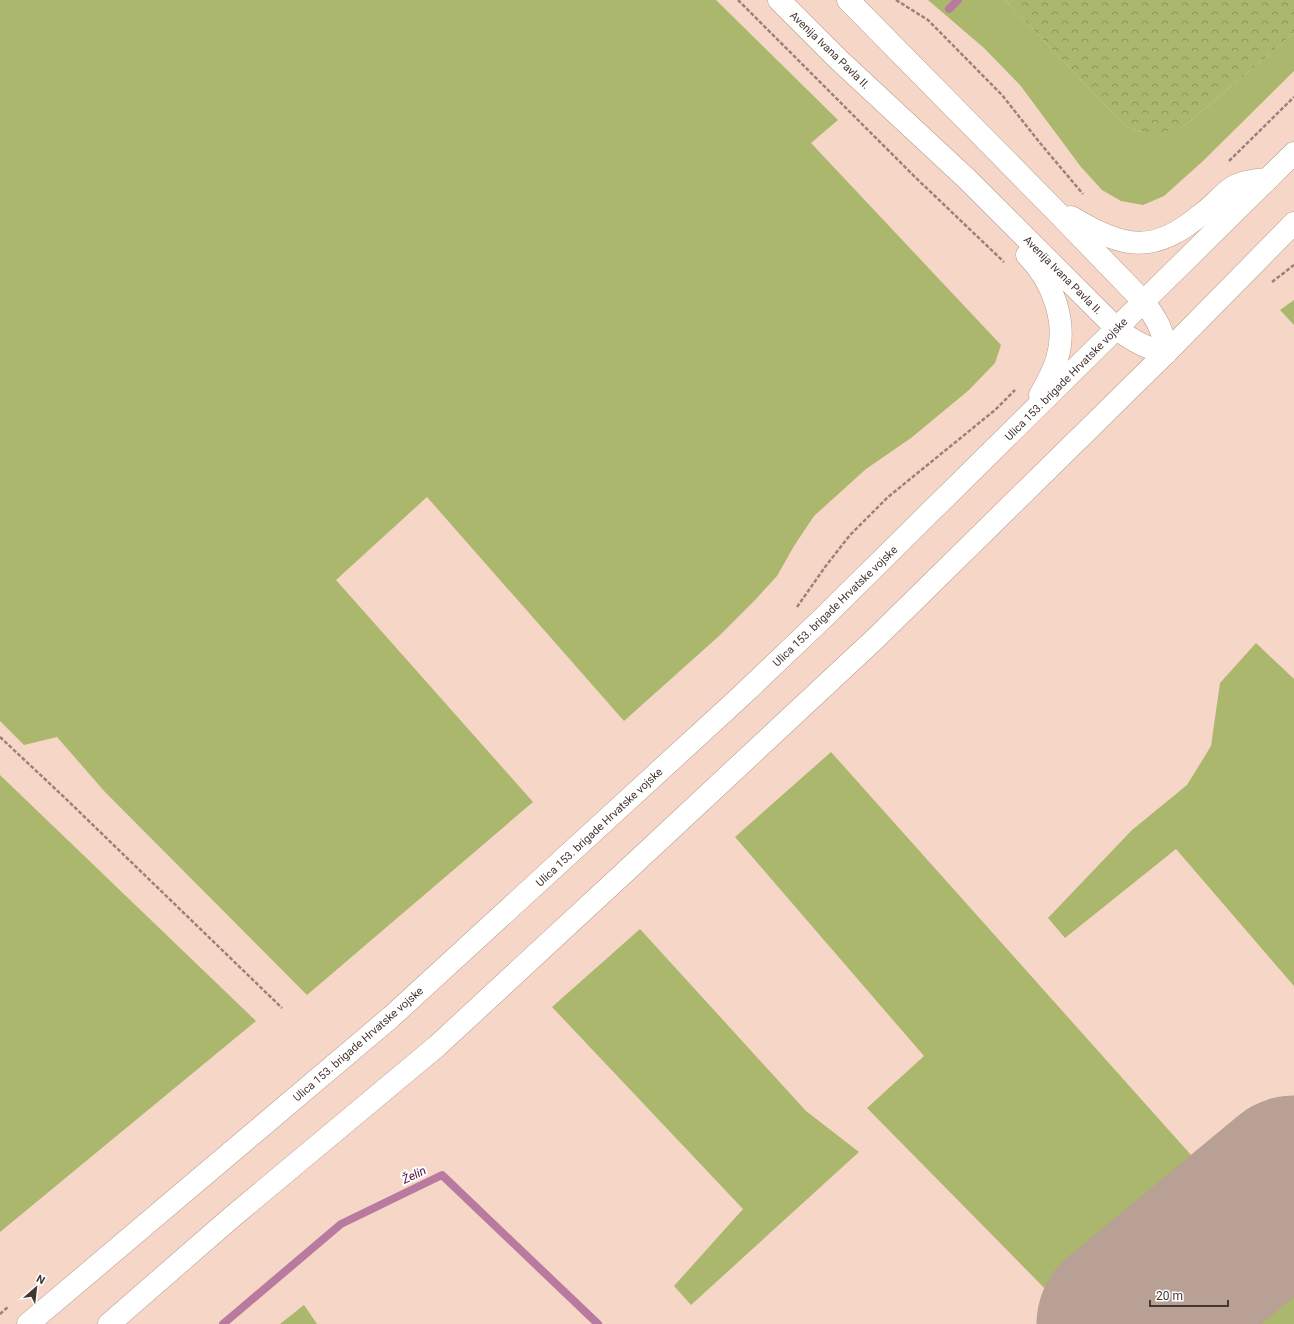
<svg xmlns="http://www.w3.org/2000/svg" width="1294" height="1324" viewBox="0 0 1294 1324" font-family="Roboto,sans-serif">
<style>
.grass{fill:#aab76c}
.forest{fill:url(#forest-crowns)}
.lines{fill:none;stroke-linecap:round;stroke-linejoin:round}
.stream{stroke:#b87b9f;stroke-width:8}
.runway{stroke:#b8a094;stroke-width:175}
.major-casing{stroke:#b89b8c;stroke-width:23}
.path{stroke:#988378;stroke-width:2.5;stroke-dasharray:4 2;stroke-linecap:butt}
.major{stroke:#fff;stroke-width:22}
.labels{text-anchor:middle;stroke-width:4;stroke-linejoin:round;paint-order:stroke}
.street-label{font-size:11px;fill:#423630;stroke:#fff}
.water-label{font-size:12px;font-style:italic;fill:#510a3f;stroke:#fff}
</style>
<defs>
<pattern id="forest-crowns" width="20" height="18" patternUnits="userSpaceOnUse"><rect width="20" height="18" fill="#aab76c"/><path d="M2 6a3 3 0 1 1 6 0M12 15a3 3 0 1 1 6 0" fill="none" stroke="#8c9659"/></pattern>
</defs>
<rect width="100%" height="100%" fill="#f6d7c7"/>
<g class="grass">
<path d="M0 0H716L838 120 811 143 1001 345 995 363 969 390 911 438 866 469 814 516 794 546 777 576 755 600 719 636 624 721 427 497 336 580 533 802 307 995 105 792 57 737 24 745 0 721Z"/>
<path d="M928 0H1005L1125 126 1142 132 1183 127 1294 33V71L1203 161 1164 196 1143 205 1121 201 1102 190 1081 167 1020 85 984 48Z"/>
<path d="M1294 300V325L1280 310Z"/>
<path d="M1256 643 1294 679V986L1176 849 1065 938 1048 918 1132 830 1187 785 1211 746 1220 683Z"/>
<path d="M831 752 1208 1174 1059 1303 867 1108 924 1056 735 837Z"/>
<path d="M0 775 256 1021 0 1232Z"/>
<path d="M640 929 806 1111 859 1152 691 1305 674 1286 743 1209 552 1007Z"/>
<path d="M1273 1258 1294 1281V1324H1220L1207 1309Z"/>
<path d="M304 1305 317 1324H280Z"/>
</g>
<path class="forest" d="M1005 0H1294V33L1183 127C1157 134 1150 136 1125 126Z"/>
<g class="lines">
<g class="stream">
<path d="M949 9 958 0"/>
<path d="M223 1324 341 1224 442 1175 598 1324"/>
</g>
<path class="runway" d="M1124 1324 1294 1183"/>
<defs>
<g id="major">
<path d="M779 0 839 60 967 179 1117 329C1133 341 1146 348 1166 353"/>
<path d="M848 0 1051 206 1144 302C1156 318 1165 333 1166 353"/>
<path d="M1071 217C1125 249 1153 255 1203 213 1213 206 1223 193 1233 187 1243 181 1257 180 1268 179"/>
<path d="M1027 255C1053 281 1068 323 1057 359 1053 372 1047 383 1040 395"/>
<path d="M28 1324 391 1017 739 698 822 619 1294 153"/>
<path d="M109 1324 232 1217 437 1046 624 873 876 638 1166 353 1294 223"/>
</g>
</defs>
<use href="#major" class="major-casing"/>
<g class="path">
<path d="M738 0 915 177 1004 262"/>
<path d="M896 0 928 20 1002 95 1040 143 1083 194"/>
<path d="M1229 161 1294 97"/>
<path d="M1272 282 1294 265"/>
<path d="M797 607 825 567 850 535 888 497 995 410 1015 390"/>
<path d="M0 737 64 797 282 1008"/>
<path d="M0 1314 9 1306"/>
</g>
<use href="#major" class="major"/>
</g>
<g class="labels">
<g class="street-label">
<text transform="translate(830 50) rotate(44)" y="4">Avenija Ivana Pavla II.</text>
<text transform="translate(1063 275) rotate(45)" y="4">Avenija Ivana Pavla II.</text>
<text transform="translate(1066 379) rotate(-45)" y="4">Ulica 153. brigade Hrvatske vojske</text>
<text transform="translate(835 606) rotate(-44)" y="4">Ulica 153. brigade Hrvatske vojske</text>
<text transform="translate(599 827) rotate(-43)" y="4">Ulica 153. brigade Hrvatske vojske</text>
<text transform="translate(358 1044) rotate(-41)" y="4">Ulica 153. brigade Hrvatske vojske</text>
</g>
<g class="water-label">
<text transform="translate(414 1175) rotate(-26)" y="4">Želin</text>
</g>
</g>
<g transform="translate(36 1288) rotate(28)" stroke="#ffffff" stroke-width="3" paint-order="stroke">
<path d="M0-3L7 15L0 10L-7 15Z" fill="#423630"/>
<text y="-6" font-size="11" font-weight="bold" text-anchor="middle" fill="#423630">N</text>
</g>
<path d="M1150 1300v6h78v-6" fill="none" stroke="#423630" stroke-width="2"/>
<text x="1156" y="1300" font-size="12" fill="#423630" stroke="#ffffff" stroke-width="3" paint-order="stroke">20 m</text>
</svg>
